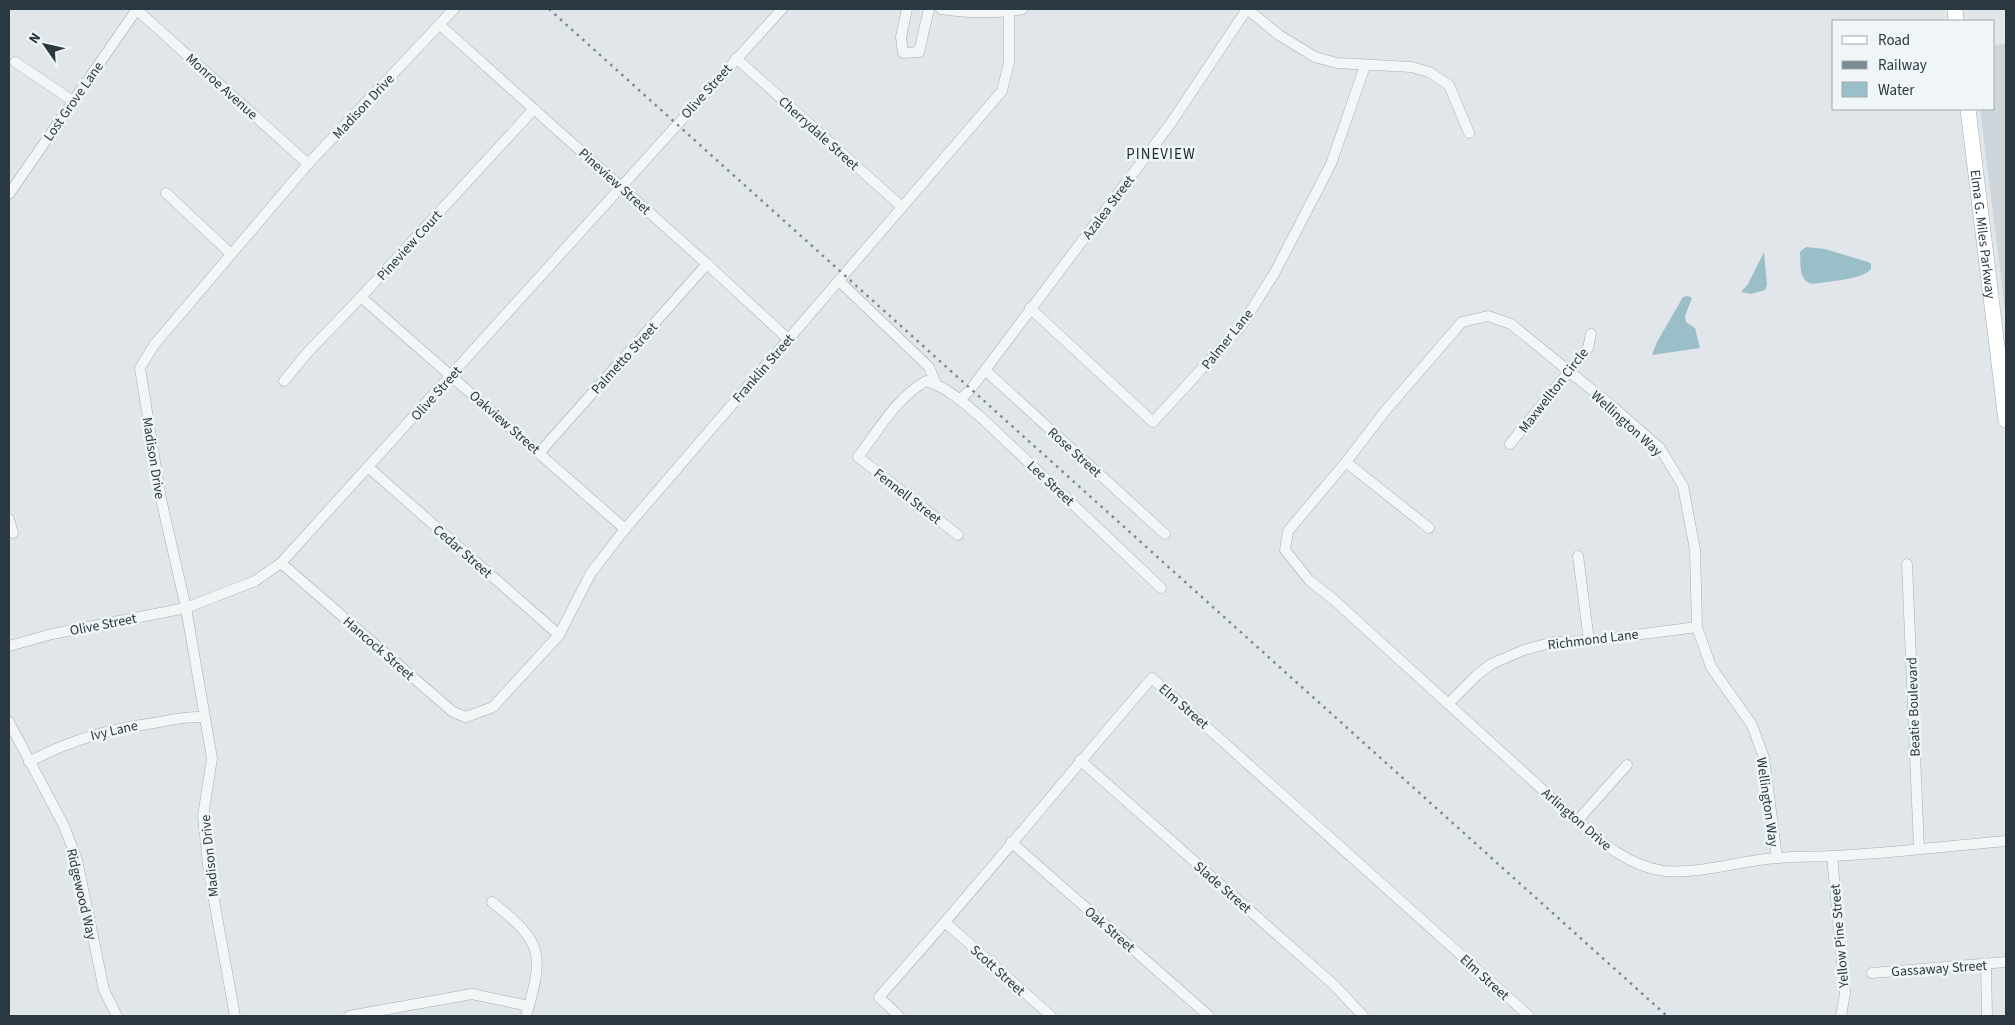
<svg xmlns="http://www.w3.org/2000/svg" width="2015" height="1025" viewBox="0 0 2015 1025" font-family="'Source Sans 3',sans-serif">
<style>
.built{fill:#ced6db}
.water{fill:#9bbfc9}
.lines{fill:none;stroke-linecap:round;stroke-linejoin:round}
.minor-casing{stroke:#a5aeb3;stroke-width:11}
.primary-casing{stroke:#9faeb5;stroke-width:16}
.minor{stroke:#f3f6f7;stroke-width:10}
.primary{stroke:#fff;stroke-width:15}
.rail{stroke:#798a93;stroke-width:2.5;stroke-dasharray:2.5 5;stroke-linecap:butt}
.labels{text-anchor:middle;stroke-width:5;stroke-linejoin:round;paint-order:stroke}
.street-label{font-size:14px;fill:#293841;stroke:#f0f5f7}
.neighbourhood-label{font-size:15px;letter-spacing:1px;fill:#1b2932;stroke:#f0f5f7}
</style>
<rect width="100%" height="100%" fill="#e0e6e9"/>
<path class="built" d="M2006 43V318L1980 109H1994V46Z"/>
<g class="water">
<path d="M1806 247 1825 249 1868 262 1871 264V269C1862 280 1828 281 1813 284 1798 281 1801 265 1800 252Z"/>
<path d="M1764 252 1767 285 1765 290 1751 294 1741 292 1748 284Z"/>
<path d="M1688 296 1692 298 1685 316 1686 322 1695 328 1700 348 1652 355 1657 342 1683 297Z"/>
</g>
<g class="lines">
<defs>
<g id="minor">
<path d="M136 9 308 164"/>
<path d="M907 9 901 37 903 53 919 52 929 9"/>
<path d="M941 9C968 13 996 14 1023 9"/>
<path d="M1247 9 1279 35 1315 57 1337 63 1412 67 1429 72 1449 85 1469 133"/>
<path d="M440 25 707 264 788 339"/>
<path d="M736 58 902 207"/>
<path d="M15 62 73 101"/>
<path d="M166 193 231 254"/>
<path d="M9 194 137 9"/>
<path d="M839 281 929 367 936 384"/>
<path d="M361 297 625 529"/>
<path d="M1030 308 1153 422 1242 325 1275 272 1331 164 1365 66"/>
<path d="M985 370 1165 534"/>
<path d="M284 381 308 352 361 297 534 109"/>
<path d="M960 400 970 390 1171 123 1247 9"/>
<path d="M1510 444 1588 348 1591 334"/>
<path d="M540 452 707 264"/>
<path d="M1346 462 1429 528"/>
<path d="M368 467 559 635"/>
<path d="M9 519 13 533"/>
<path d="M958 535 858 457C878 431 896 398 926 381 949 388 968 406 986 422L1161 588"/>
<path d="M1578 556 1589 641"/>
<path d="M281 563 453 712 466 717 493 707 559 635 591 573 625 529 1002 91 1009 63V12"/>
<path d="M1907 564 1919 849"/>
<path d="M9 646 52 634 186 608 255 581 281 563 782 9"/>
<path d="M1448 704 1477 675 1491 664 1524 650 1554 642 1589 641 1697 627"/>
<path d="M9 722 64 826 77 860 104 990 117 1016"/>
<path d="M1080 760 1334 985 1363 1016"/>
<path d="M29 762C69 740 109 729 154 723 173 720 183 716 203 717"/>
<path d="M1577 821 1627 765"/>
<path d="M1011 842 1209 1016"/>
<path d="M1832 856 1845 993 1841 1016"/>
<path d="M1777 858 1764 758 1752 725 1711 667 1697 627 1695 550 1683 486 1660 448 1613 407 1511 324 1488 316 1462 322 1386 410 1346 462 1288 531 1285 550 1309 580 1334 600 1577 821C1602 843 1630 867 1665 871 1704 874 1740 860 1778 858 1796 856 1814 857 1832 856 1890 853 1948 846 2006 841"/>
<path d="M492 902C544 943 544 954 526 1016"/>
<path d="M946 923 1051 1016"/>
<path d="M1986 965 1987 1016"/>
<path d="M1872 973 2006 962"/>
<path d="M235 1016 209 873 203 816 212 758 186 608 161 499 140 368 154 345 308 164 454 9"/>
<path d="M349 1016 472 994 529 1006"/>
<path d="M899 1016 879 997C973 893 1060 784 1152 678L1529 1016"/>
</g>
<g id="primary">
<path d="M1955 9 1956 21"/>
<path id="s1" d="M1968 109 2006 420"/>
</g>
</defs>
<use href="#minor" class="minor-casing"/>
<use href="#primary" class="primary-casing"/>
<use href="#minor" class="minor"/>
<use href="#primary" class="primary"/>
<path class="rail" d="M549 9 1667 1016"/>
</g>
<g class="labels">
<g class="street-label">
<text transform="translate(222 86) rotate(42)" y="5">Monroe Avenue</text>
<text transform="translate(706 91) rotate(-48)" y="5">Olive Street</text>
<text transform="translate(73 101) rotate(-55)" y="5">Lost Grove Lane</text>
<text transform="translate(363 106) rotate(-47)" y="5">Madison Drive</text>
<text transform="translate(819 133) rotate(42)" y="5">Cherrydale Street</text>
<text transform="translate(615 181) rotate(42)" y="5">Pineview Street</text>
<text transform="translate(1108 207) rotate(-53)" y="5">Azalea Street</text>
<text dy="5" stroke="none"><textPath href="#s1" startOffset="126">Elma G. Miles Parkway</textPath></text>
<text transform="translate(409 245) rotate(-48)" y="5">Pineview Court</text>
<text transform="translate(1227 339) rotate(-51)" y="5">Palmer Lane</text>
<text transform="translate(624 358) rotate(-48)" y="5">Palmetto Street</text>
<text transform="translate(763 368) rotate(-49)" y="5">Franklin Street</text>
<text transform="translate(1553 390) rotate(-52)" y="5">Maxwellton Circle</text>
<text transform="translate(436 393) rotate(-48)" y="5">Olive Street</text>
<text transform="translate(505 422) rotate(41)" y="5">Oakview Street</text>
<text transform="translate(1627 423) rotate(42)" y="5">Wellington Way</text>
<text transform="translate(1075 452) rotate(42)" y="5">Rose Street</text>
<text transform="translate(154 458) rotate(81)" y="5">Madison Drive</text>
<text transform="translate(1051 483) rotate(43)" y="5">Lee Street</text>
<text transform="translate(908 496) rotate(38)" y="5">Fennell Street</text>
<text transform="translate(463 551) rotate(41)" y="5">Cedar Street</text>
<text transform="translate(103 624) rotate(-11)" y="5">Olive Street</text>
<text transform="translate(1593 639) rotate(-7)" y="5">Richmond Lane</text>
<text transform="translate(379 648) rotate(41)" y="5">Hancock Street</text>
<text transform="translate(1184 706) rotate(41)" y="5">Elm Street</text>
<text transform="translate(1913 707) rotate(-92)" y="5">Beatie Boulevard</text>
<text transform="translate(114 730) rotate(-13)" y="5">Ivy Lane</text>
<text transform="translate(1768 802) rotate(82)" y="5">Wellington Way</text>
<text transform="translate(1577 819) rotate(41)" y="5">Arlington Drive</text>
<text transform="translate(209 856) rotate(-96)" y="5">Madison Drive</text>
<text transform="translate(1223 887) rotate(41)" y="5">Slade Street</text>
<text transform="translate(82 894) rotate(77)" y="5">Ridgewood Way</text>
<text transform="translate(1110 929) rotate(41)" y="5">Oak Street</text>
<text transform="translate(1839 936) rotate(-95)" y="5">Yellow Pine Street</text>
<text transform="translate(1939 968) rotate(-4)" y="5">Gassaway Street</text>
<text transform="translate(998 970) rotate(42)" y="5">Scott Street</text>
<text transform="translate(1485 977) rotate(42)" y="5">Elm Street</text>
</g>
<g class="neighbourhood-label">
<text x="1161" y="159">PINEVIEW</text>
</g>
</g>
<rect width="2015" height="1025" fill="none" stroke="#293841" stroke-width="20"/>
<rect x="1832" y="20" width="162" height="90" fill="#f0f5f7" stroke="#a0a9ae"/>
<rect x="1842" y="36" width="25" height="8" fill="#ffffff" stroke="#a0a9ae"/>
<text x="1878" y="45" font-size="15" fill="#293841">Road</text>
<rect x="1842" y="61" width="25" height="8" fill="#798a93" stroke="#a0a9ae"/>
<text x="1878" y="70" font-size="15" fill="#293841">Railway</text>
<rect x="1842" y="82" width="25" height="15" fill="#9bbfc9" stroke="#a0a9ae"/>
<text x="1878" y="95" font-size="15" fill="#293841">Water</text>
<g transform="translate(45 45) rotate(304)" stroke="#f0f5f7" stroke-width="4" paint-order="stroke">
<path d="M0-4L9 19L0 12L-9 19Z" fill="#293841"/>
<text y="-8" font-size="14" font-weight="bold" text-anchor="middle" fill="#293841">N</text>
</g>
</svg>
